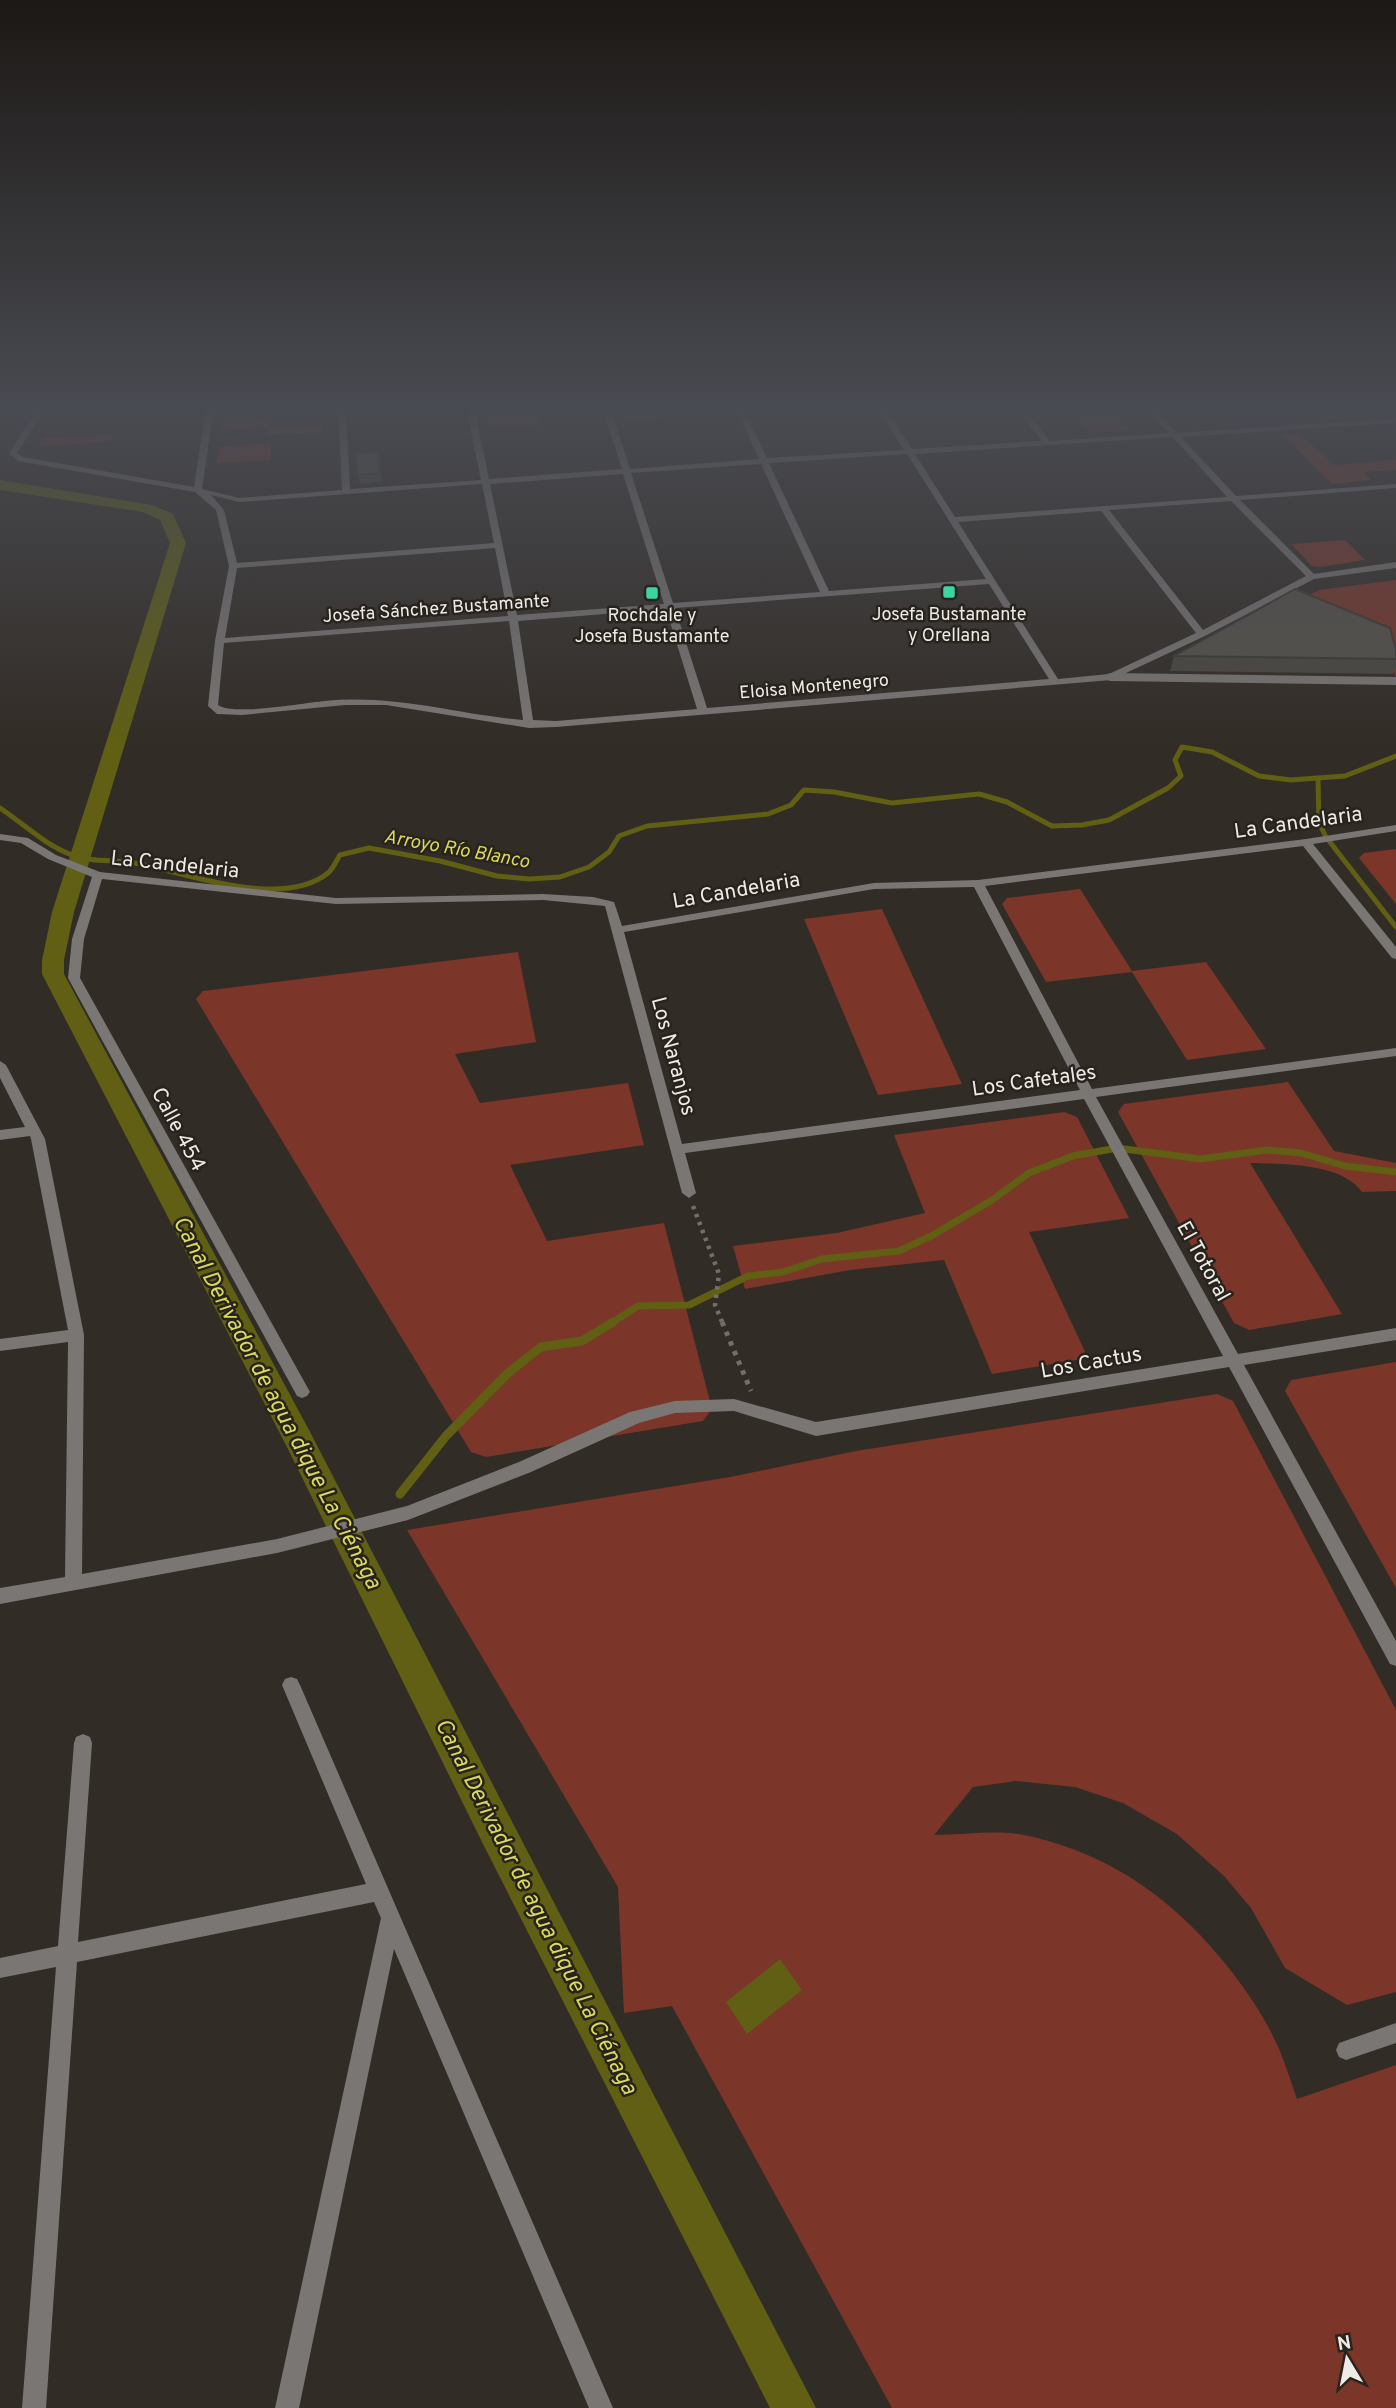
<svg xmlns="http://www.w3.org/2000/svg" width="1396" height="2408" viewBox="0 0 1396 2408" font-family="Overpass,sans-serif">
<style>
.green{fill:#7c3529}
.water{fill:#605f13}
.lines{fill:none;stroke-linecap:round;stroke-linejoin:round}
.stream-far2{stroke:#605f13;stroke-width:5}
.stream-far1{stroke:#605f13;stroke-width:7}
.stream{stroke:#605f13;stroke-width:9}
.canal{fill:#605f13;fill-rule:evenodd}
.path-far1{stroke:#736e69;stroke-width:4.5;stroke-dasharray:3.5 5;stroke-linecap:butt}
.path{stroke:#736e69;stroke-width:5;stroke-dasharray:4.5 6;stroke-linecap:butt}
.service{stroke:#7a7674;stroke-width:8}
.minor{fill:#7a7674;fill-rule:evenodd}
.wall{fill:#494740}
.building{fill:#55524a;stroke:#3c3934;stroke-width:2}
.poi-dot{fill:#3dd4a3;stroke:#28231d;stroke-width:2.5}
.labels{text-anchor:middle;stroke-width:5;stroke-linejoin:round;paint-order:stroke}
.far-street-label{font-size:18px;fill:#eeebe7;stroke:#28231d}
.far-poi-label{font-size:18px;fill:#eeebe7;stroke:#28231d}
.far-water-label{font-size:19px;font-style:italic;fill:#dad95c;stroke:#28231d}
.street-label{font-size:21px;fill:#eeebe7;stroke:#28231d}
.water-label{font-size:23px;font-style:italic;fill:#dad95c;stroke:#28231d}
</style>
<rect width="100%" height="100%" fill="#322c26"/>
<g class="green">
<path d="M485 407H535L540 425 490 429Z"/>
<path d="M717 407 720 414 622 420 619 413Z"/>
<path d="M1113 412 1129 430 1090 433 1075 414Z"/>
<path d="M272 419 270 428 322 425V432L270 435 269 428 220 431 221 423Z"/>
<path d="M1300 433 1334 465 1396 460V470L1363 472 1371 480 1332 484 1281 434Z"/>
<path d="M112 434 110 442 39 446 43 438Z"/>
<path d="M271 443V460L217 463 219 447Z"/>
<path d="M1345 540 1365 560 1320 567 1312 566 1291 544Z"/>
<path d="M1396 580V678L1385 643 1291 604 1319 590Z"/>
<path d="M1396 849V904L1359 858 1364 853Z"/>
<path d="M1080 889 1132 971 1206 962 1266 1049 1187 1060 1132 972 1046 982 1002 904 1007 898Z"/>
<path d="M882 909 962 1084 878 1095 804 919Z"/>
<path d="M518 952 536 1042 455 1054 480 1103 628 1083 644 1145 510 1165 547 1241 664 1223 712 1409 703 1421 486 1457 471 1452 196 999 203 991Z"/>
<path d="M1288 1082 1334 1151 1396 1163V1191L1362 1192C1342 1163 1282 1164 1250 1163L1342 1314 1249 1330 1234 1323 1118 1112 1124 1104Z"/>
<path d="M1064 1112 1077 1117 1129 1218 1029 1232 1088 1358 992 1374 944 1260 850 1270 745 1289 733 1246 837 1233 925 1213 894 1135Z"/>
<path d="M1396 1362V1588L1285 1391 1291 1380Z"/>
<path d="M1217 1394 1233 1401 1396 1710V1992L1347 2005 1285 1968 1251 1908 1224 1876 1177 1834 1123 1803 1075 1787 1016 1781 973 1787 934 1835C966 1835 998 1829 1029 1836 1116 1856 1178 1903 1232 1972 1250 1996 1267 2021 1279 2049 1286 2065 1291 2082 1297 2099L1396 2065V2408H892L672 2006 624 2013 618 1887 407 1530 730 1477 856 1451Z"/>
</g>
<path class="water" d="M780 1959 802 1990 747 2034 726 2002Z"/>
<g class="lines">
<g class="stream-far2">
<path d="M1318 778 1319 823 1326 837 1396 927"/>
<path d="M0 808C24 824 45 845 72 855 92 863 114 859 135 863 187 873 282 910 328 873 333 869 336 861 340 855L369 848 440 861 497 876 529 879 560 877 589 867 609 852 619 836 647 826 768 814 791 805 804 790 834 792 892 803 979 794 1007 802 1052 826 1082 825 1109 820 1168 788 1181 776 1175 760 1182 747 1212 752 1259 776 1291 780 1345 776 1396 756"/>
</g>
<path class="stream-far1" d="M610 1324 638 1306 689 1305 748 1276 783 1272 822 1259 899 1251 933 1235 992 1200 1029 1173 1073 1156 1117 1148 1201 1159 1267 1150 1301 1153 1345 1166 1396 1172"/>
<path class="stream" d="M400 1494 446 1436 508 1373 541 1347 582 1341 613 1322"/>
<path class="canal" d="M0 480 152 505 173 514 186 543 74 912 64 960V974L309 1430 816 2408H770L483 1844 287 1447 42 974V960L52 912 170 543 160 520 143 512 0 490Z"/>
<path class="path-far1" d="M693 1206 719 1274 715 1305 723 1324"/>
<path class="path" d="M722 1322 751 1391"/>
<path class="service" d="M1111 677 1396 681"/>
<g class="minor">
<path d="M38 407H46L17 453 23 457 194 487 206 407H214L202 489 239 498 342 490 338 407H346L350 489 481 480 466 407H474L489 479 622 469 602 407H610L630 469 759 459 735 407H743L767 458 904 450 877 407H885L912 449 1042 441 1015 407H1023L1050 441 1169 433 1145 407H1153L1177 433 1394 419H1396L1394 423 1181 437 1236 496 1396 484V488L1240 500 1314 574 1396 562V568L1314 579 1205 636 1111 680 556 727 529 728 386 705H345L242 715 217 714 208 706 215 641 229 566 216 510 195 492 18 461 9 454ZM1173 437 1227 497 955 517 915 454ZM907 454 986 579 829 591 769 463ZM761 464 820 592 673 603 631 473ZM623 474 664 604 517 615 490 484ZM482 484 494 543 237 563 224 510 211 495 239 502ZM1231 501 1306 576 1203 630 1109 510ZM1101 511 1196 633 1109 674 1058 679 958 522ZM495 548 508 616 225 638 237 568ZM989 584 1049 679 707 708 675 608ZM666 609 697 709 556 721 533 720 518 621ZM509 621 523 720C454 714 396 694 325 701 303 703 233 716 218 705L224 643Z"/>
<path d="M1396 825V831L1313 844 1396 947V959L1392 958 1303 846 985 886 1092 1089 1396 1048V1056L1096 1097 1238 1354 1396 1328V1340L1244 1365 1396 1641V1666L1390 1664 1229 1367 816 1436 734 1411 675 1413 639 1423 531 1472 408 1520 277 1553 0 1604V1588L65 1577 68 1342 0 1351V1339L68 1330 31 1139 30 1136 0 1140V1130L25 1127 0 1078V1061L6 1065 45 1139 84 1335 82 1574 277 1539 407 1506 519 1462 630 1412 675 1401 734 1399 816 1422 1223 1356 1084 1099 685 1153 696 1193 689 1198 682 1193 605 906 543 900 336 904 102 879 84 939 80 978 310 1392 307 1396 302 1398 297 1396 68 978 72 939 92 877 48 859 21 843 0 840V834L28 838 56 855 100 872 336 898 543 894 593 897 614 902 622 926 874 883 978 880 1306 839ZM974 887 1080 1090 682 1144 624 932 874 889Z"/>
<path d="M291 1677 297 1679 300 1685 613 2408H589L394 1949 299 2408H275L381 1918 374 1902 77 1962 46 2408H22L56 1967 0 1978V1958L58 1946 74 1743 76 1737 83 1734 90 1737 92 1743 78 1942 366 1884 282 1685 285 1679Z"/>
<path d="M1396 2023V2043L1346 2060 1339 2057 1336 2050 1339 2043Z"/>
</g>
</g>
<g class="wall">
<path d="M378 452 382 482 360 484 358 475Z"/>
<path d="M1396 650V667L1393 674 1170 671 1174 656Z"/>
</g>
<g class="building">
<path d="M378 452 380 473 358 475 356 453Z"/>
<path d="M1295 589 1390 628 1396 650V659L1174 656Z"/>
</g>
<linearGradient id="sky" x2="0" y2="1"><stop stop-color="#1c1815"/><stop offset="0.55" stop-color="#494b52"/><stop offset="1" stop-color="#494b52" stop-opacity="0"/></linearGradient>
<rect width="1396" height="744" fill="url(#sky)"/>
<g class="poi-dot">
<rect x="942" y="585" width="14" height="14" rx="3.5"/>
<rect x="645" y="586" width="14" height="14" rx="3.5"/>
</g>
<g class="labels">
<g class="far-street-label">
<text transform="translate(436 608) rotate(-4)" y="6">Josefa Sánchez Bustamante</text>
<text transform="translate(814 686) rotate(-5)" y="6">Eloisa Montenegro</text>
</g>
<g class="far-poi-label">
<text x="949" y="620">Josefa Bustamante<tspan x="949" dy="21">y Orellana</tspan></text>
<text x="652" y="621">Rochdale y<tspan x="652" dy="21">Josefa Bustamante</tspan></text>
</g>
<g class="far-water-label">
<text transform="translate(457 848) rotate(10)" y="7">Arroyo Río Blanco</text>
</g>
<g class="street-label">
<text transform="translate(1298 822) rotate(-8)" y="7">La Candelaria</text>
<text transform="translate(175 864) rotate(6)" y="7">La Candelaria</text>
<text transform="translate(736 890) rotate(-10)" y="7">La Candelaria</text>
<text transform="translate(674 1056) rotate(75)" y="7">Los Naranjos</text>
<text transform="translate(1034 1080) rotate(-8)" y="7">Los Cafetales</text>
<text transform="translate(179 1129) rotate(62)" y="7">Calle 454</text>
<text transform="translate(1204 1261) rotate(61)" y="7">El Totoral</text>
<text transform="translate(1091 1362) rotate(-10)" y="7">Los Cactus</text>
</g>
<g class="water-label">
<text transform="translate(278 1402) rotate(62)" y="8">Canal Derivador de agua dique La Ciénaga</text>
<text transform="translate(537 1906) rotate(63)" y="8">Canal Derivador de agua dique La Ciénaga</text>
</g>
</g>
<g transform="translate(1347 2359) rotate(350)" stroke="#28231d" stroke-width="5" paint-order="stroke">
<path d="M0-5L12 26L0 18L-12 26Z" fill="#eeebe7"/>
<text y="-10" font-size="19" font-weight="bold" text-anchor="middle" fill="#eeebe7">N</text>
</g>
</svg>
